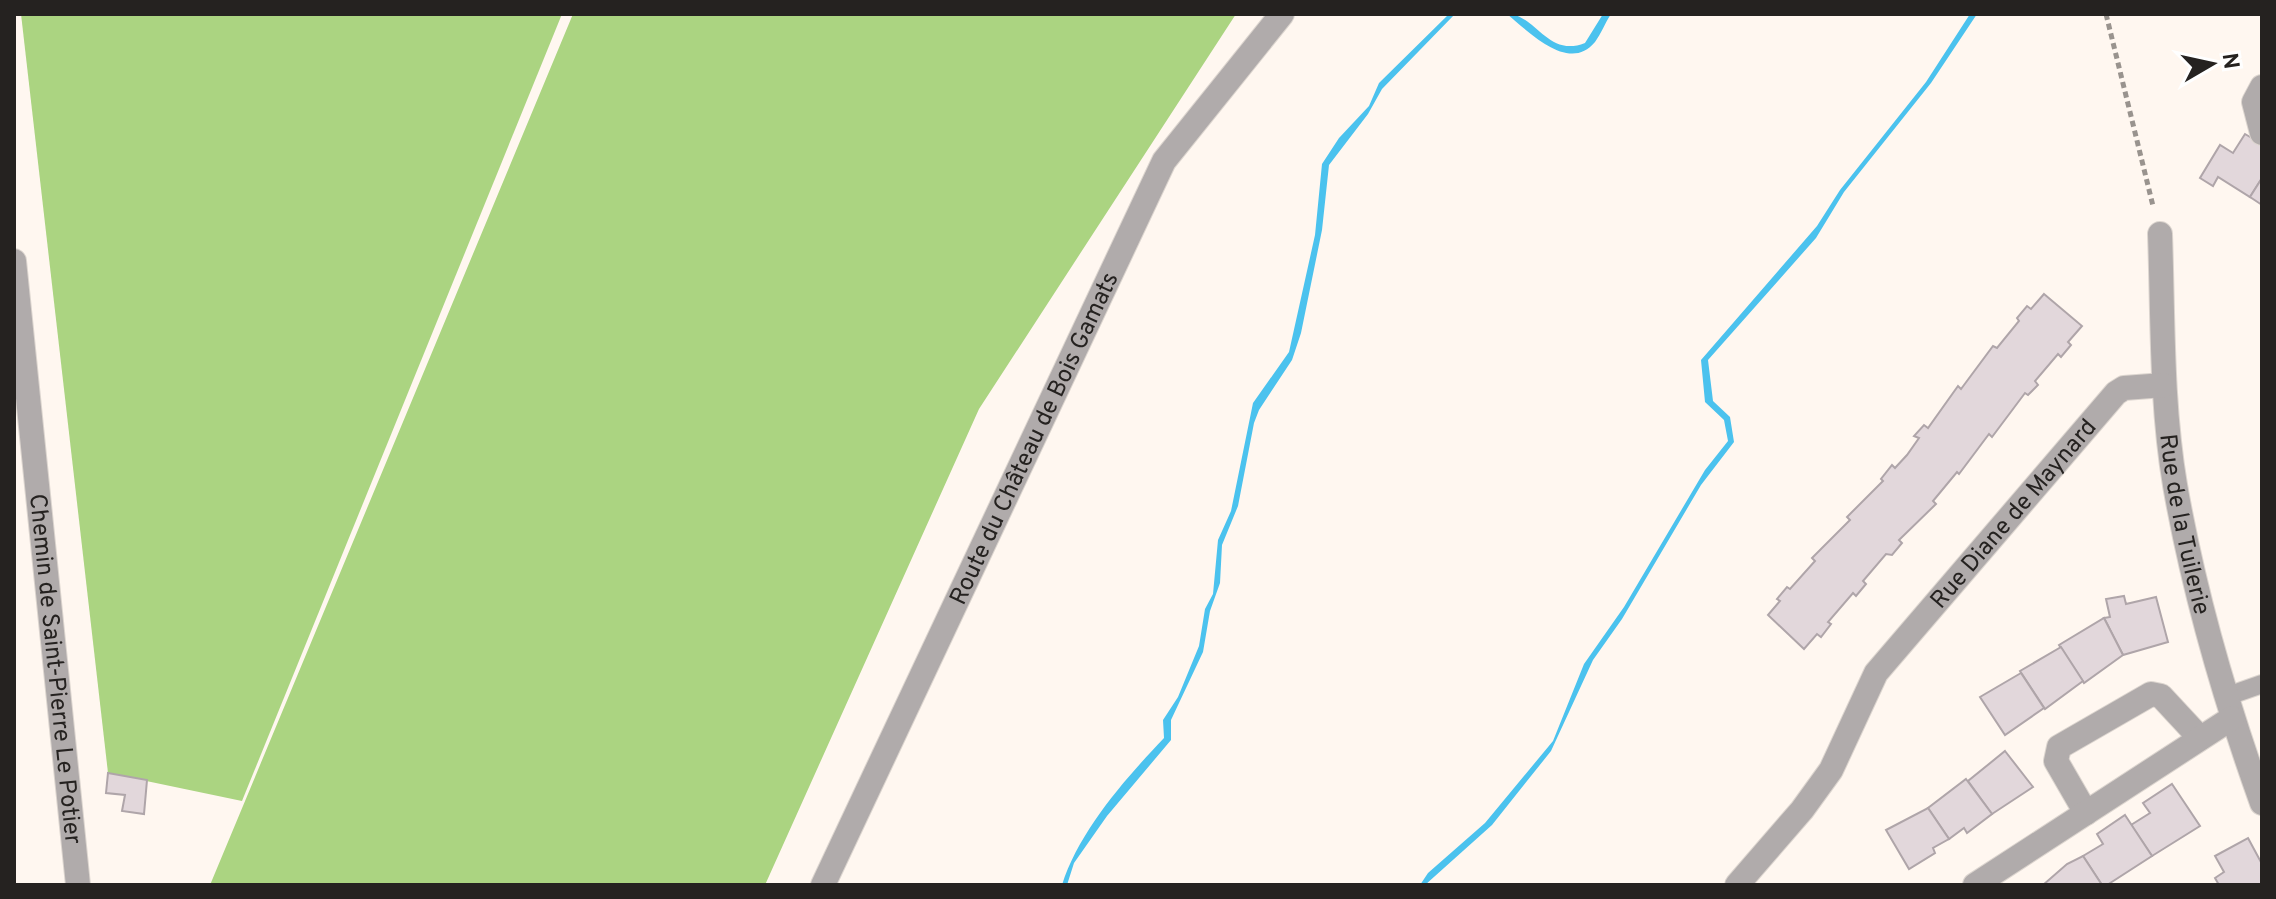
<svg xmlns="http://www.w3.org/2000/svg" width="2276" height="899" viewBox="0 0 2276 899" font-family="Overpass,sans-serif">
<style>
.green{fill:#abd481}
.water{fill:#4bc2ee}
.building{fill:#e2d7db;stroke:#afa5a9;stroke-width:2}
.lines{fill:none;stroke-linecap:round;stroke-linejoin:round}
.lane-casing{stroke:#dcd5cf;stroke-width:20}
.street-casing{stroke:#dcd5cf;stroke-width:26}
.path{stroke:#99938e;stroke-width:5;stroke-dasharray:6 4;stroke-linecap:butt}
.lane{stroke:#b0abab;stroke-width:18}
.street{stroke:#b0abab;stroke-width:24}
.labels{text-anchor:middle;stroke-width:6;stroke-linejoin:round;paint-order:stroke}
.street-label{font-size:24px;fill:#252220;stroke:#fff}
</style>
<rect width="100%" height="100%" fill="#fff7f0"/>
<g class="green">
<path d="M21 14H562L242 801 108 773Z"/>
<path d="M573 14H1236L979 409 765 885H210Z"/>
</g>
<g class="water">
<path d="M1449 14H1455L1382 89 1368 114 1329 165 1322 230 1301 333 1292 360 1259 410 1254 423 1238 506 1222 545 1220 583 1210 611 1203 652 1171 720V740L1107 816 1074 863 1067 885H1062C1079 831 1125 779 1164 738L1163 720 1178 697 1199 646 1205 609 1213 594 1218 540 1231 511 1253 403 1289 352 1315 235 1322 164 1339 138 1369 106 1379 83Z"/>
<path d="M1507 14C1536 14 1547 58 1585 43L1603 14H1611C1605 23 1601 34 1595 42 1569 74 1528 31 1507 14Z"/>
<path d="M1970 14H1977L1931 83 1844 192 1816 238 1708 360 1713 401 1730 417 1734 442 1701 485 1622 619 1593 660 1551 751 1492 825 1425 885H1420L1428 873 1485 823 1553 741 1584 664 1624 607 1705 470 1728 441 1724 420 1705 402 1701 360 1817 226 1840 190 1926 82Z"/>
</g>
<g class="building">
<path d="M2245 134 2262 144V178L2250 197 2218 177 2213 186 2200 178 2220 145 2233 153Z"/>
<path d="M2262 178V205L2250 197Z"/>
<path d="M2044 294 2082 326 2068 342 2071 345 2061 357 2058 354 2035 381 2038 385 2028 395 2025 393 1992 437 1989 434 1959 474 1957 472 1933 501 1936 504 1899 540 1902 543 1892 555 1886 554 1863 581 1866 584 1856 596 1853 593 1828 622 1831 624 1821 637 1817 634 1804 649 1768 615 1780 601 1777 599 1787 587 1790 589 1815 561 1812 558 1850 520 1847 517 1883 481 1881 479 1892 465 1895 468 1907 455 1919 438 1914 436 1924 425 1928 428 1958 386 1961 389 1993 346 1997 348 2019 321 2017 318 2027 306 2031 309Z"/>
<path d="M2124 596 2126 604 2156 597 2168 642 2123 655 2104 618 2110 617 2106 599Z"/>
<path d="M2104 618 2123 655 2084 683 2059 645Z"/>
<path d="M2061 647 2083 681 2045 709 2020 671Z"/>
<path d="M2021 673 2044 708 2005 735 1980 697Z"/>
<path d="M2005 751 2033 787 1992 814 1968 781Z"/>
<path d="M108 773 147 780 144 814 122 811 125 795 106 793Z"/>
<path d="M1966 779 1992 814 1967 833 1964 828 1949 839 1928 808Z"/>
<path d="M2172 784 2200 826 2152 856 2131 825 2150 813 2143 803Z"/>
<path d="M1928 808 1949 839 1933 848 1935 853 1909 869 1886 830Z"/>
<path d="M2125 815 2152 856 2107 885H2102L2083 856 2103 844 2097 834Z"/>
<path d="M2248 838 2262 864V885H2219L2215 878 2224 872 2215 856Z"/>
<path d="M2083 856 2102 885H2043L2067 864Z"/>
</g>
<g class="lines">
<defs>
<path id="lane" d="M2225 697 2262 684"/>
<g id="street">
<path d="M2262 87 2254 102 2262 133"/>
<path id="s1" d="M2160 234C2163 317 2161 403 2175 485 2194 593 2225 700 2262 803"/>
<path id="s2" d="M14 261 78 885"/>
<path d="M2086 813 2056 761 2059 747 2151 694 2161 696 2200 738"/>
<path id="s3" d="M823 885 1164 161 1282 14"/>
<path id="s4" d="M1737 885 1802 810 1831 770 1876 673 2116 393 2124 388 2164 385"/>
<path d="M1975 885 2232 718"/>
</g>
</defs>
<use href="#lane" class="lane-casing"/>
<use href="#street" class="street-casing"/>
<path class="path" d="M2106 14 2153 206"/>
<use href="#lane" class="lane"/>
<use href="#street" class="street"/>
</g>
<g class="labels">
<g class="street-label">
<text dy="8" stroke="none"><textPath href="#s3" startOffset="494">Route du Château de Bois Gamats</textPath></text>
<text dy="8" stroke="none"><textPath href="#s4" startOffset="466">Rue Diane de Maynard</textPath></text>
<text dy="8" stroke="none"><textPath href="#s1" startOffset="292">Rue de la Tuilerie</textPath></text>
<text dy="8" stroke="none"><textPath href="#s2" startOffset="410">Chemin de Saint-Pierre Le Potier</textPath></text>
</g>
</g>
<rect width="2276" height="899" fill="none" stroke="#252220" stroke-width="32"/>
<g transform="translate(2212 64) rotate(81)" stroke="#ffffff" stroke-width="6" paint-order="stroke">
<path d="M0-6L14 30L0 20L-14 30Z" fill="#252220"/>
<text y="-12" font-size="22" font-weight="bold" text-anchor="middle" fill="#252220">N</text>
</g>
</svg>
